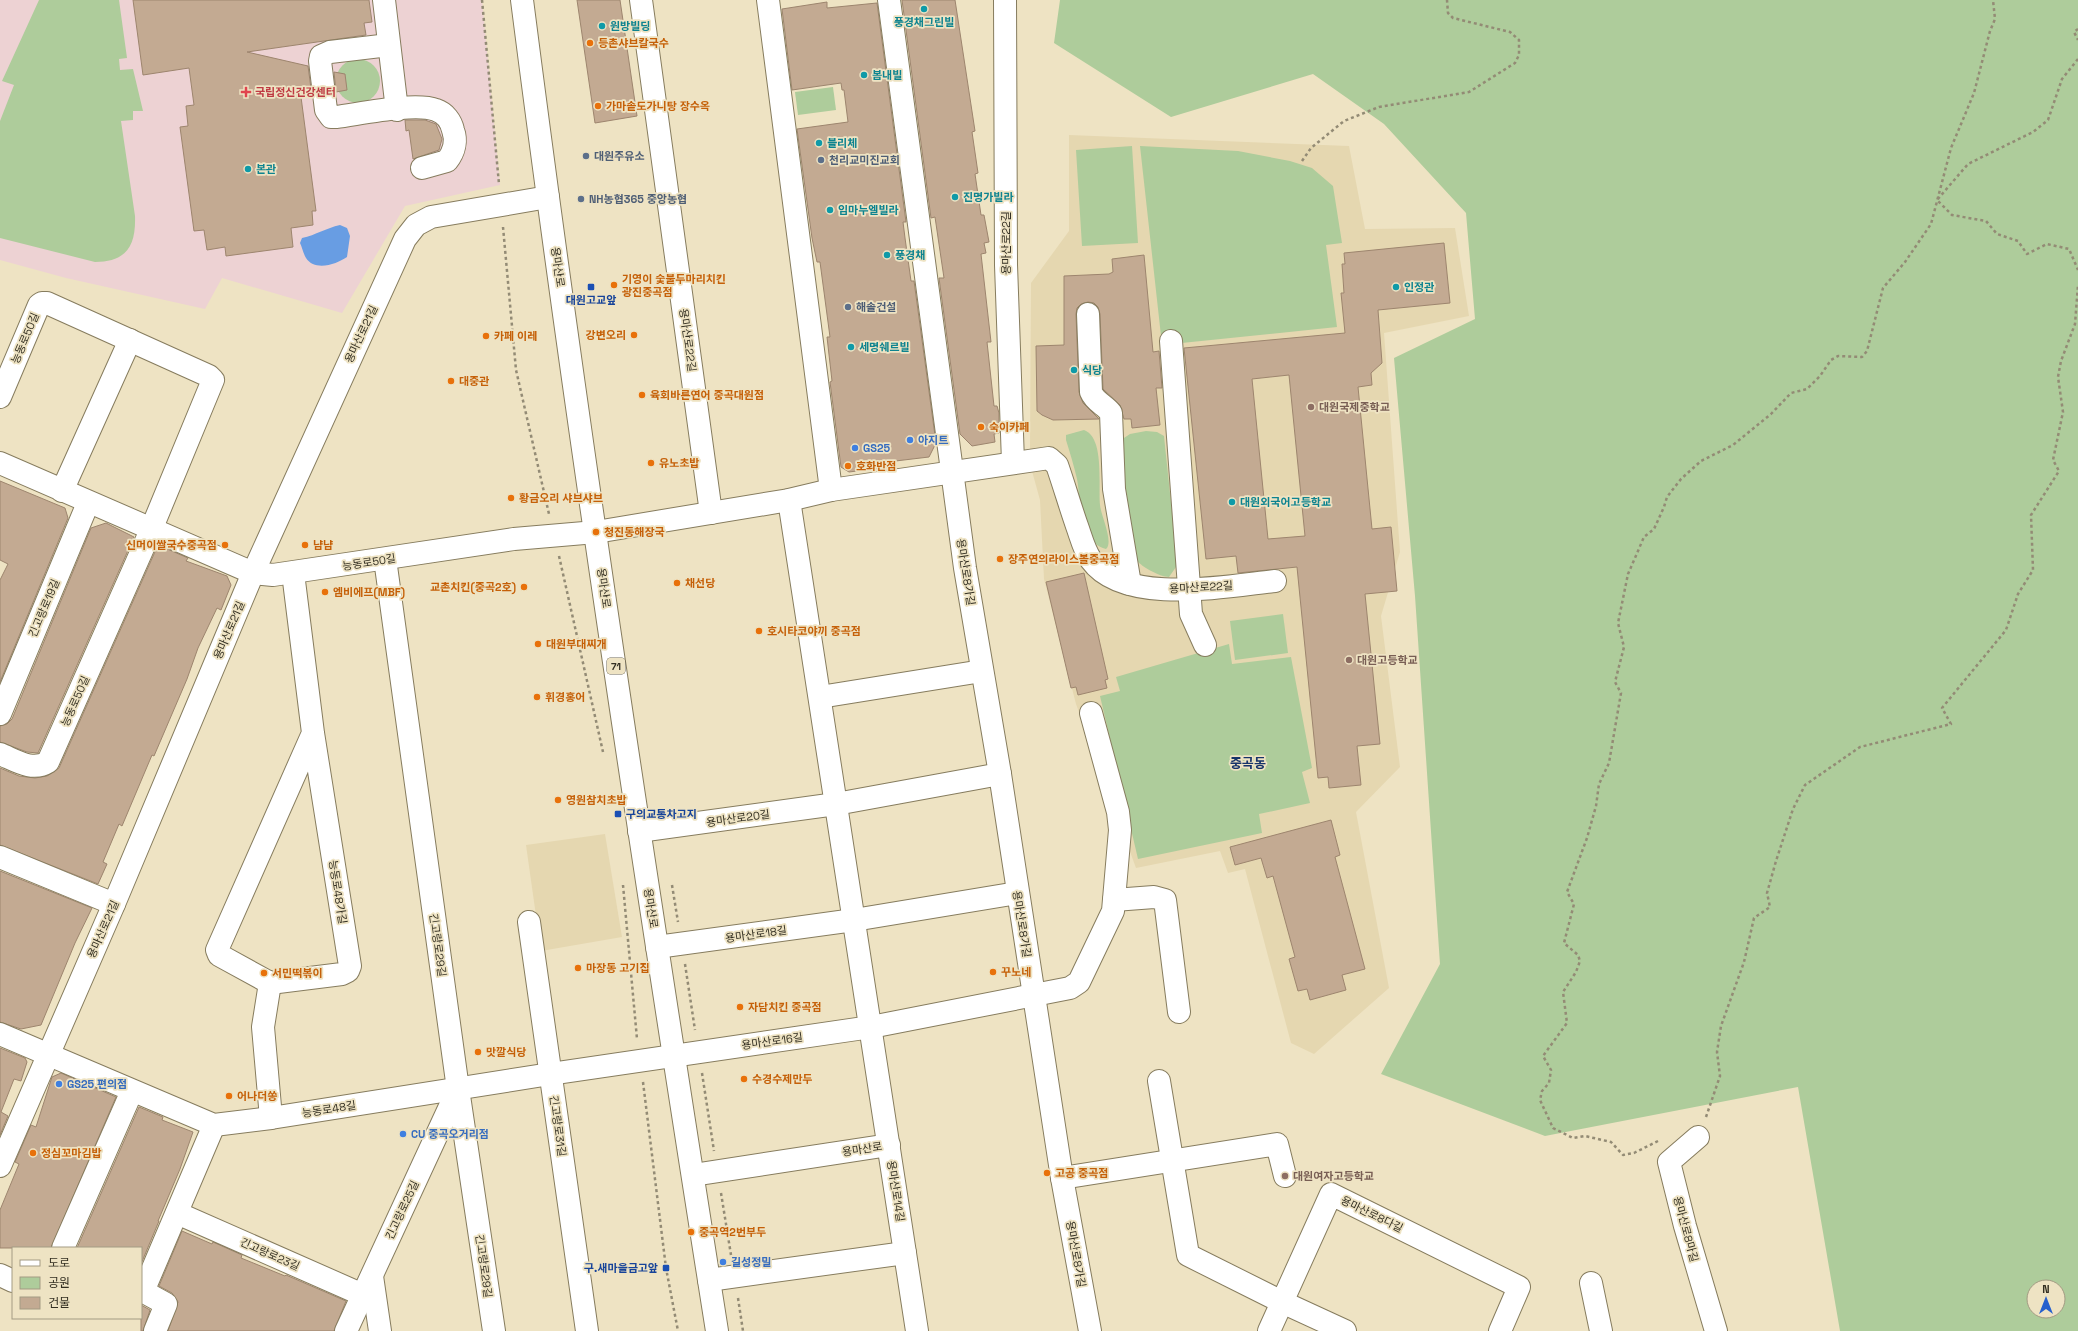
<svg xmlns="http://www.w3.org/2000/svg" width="2078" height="1331" viewBox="0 0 2078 1331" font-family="'Space Grotesk','Noto Sans KR',sans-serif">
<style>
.built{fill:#e5d7b0}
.medical{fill:#edd2d3}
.green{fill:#aecc9b;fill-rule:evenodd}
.water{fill:#689de3}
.building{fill:#c3aa92;stroke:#9d856e;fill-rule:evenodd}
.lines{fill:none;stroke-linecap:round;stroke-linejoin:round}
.minor-casing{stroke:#867c5e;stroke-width:24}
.major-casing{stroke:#867c5e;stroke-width:24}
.path{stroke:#938b75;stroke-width:2.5;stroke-dasharray:3 3;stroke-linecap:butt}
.minor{stroke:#fff;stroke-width:22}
.major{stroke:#fff;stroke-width:22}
.culture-dot{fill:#0f9aa8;stroke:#eee3c3;stroke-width:1.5}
.food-dot{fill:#e8710a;stroke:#eee3c3;stroke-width:1.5}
.health-dot{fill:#e0444e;stroke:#eee3c3;stroke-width:1.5}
.service-dot{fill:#5c6f8a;stroke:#eee3c3;stroke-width:1.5}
.transit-dot{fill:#1a4fb4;stroke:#eee3c3;stroke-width:1.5}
.education-dot{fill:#8d6e63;stroke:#eee3c3;stroke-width:1.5}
.shop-dot{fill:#3f7fe0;stroke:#eee3c3;stroke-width:1.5}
.labels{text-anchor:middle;stroke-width:3.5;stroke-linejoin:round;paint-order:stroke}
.shield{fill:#eee3c3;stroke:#6b6552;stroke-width:1}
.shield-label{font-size:10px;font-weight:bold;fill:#332f22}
.culture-label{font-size:11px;font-weight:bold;fill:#0d838f;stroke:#eee3c3;text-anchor:start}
.food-label{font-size:11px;font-weight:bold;fill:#c56008;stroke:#eee3c3;text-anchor:start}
.health-label{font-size:11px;font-weight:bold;fill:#be3a42;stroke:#eee3c3;text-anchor:start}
.service-label{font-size:11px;font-weight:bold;fill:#4e5e75;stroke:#eee3c3;text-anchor:start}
.street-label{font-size:11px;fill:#332f22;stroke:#eee3c3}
.transit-label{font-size:11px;font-weight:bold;fill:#164399;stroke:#eee3c3}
.education-label{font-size:11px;font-weight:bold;fill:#785e54;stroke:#eee3c3;text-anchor:start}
.shop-label{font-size:11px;font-weight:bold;fill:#366cbe;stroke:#eee3c3;text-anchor:start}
.quarter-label{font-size:13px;font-weight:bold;fill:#163369;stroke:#eee3c3}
</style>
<rect width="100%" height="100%" fill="#eee3c3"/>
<g class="built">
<path d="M1069 135 1349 146 1365 229 1455 228 1469 316 1384 333 1400 552 1381 616 1400 767 1356 812 1389 988 1314 1054 1291 1043 1245 869 1228 873 1220 851 1136 868 1076 704 1044 579 1040 500 1032 471 1030 448 1031 283 1069 231Z"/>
<path d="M605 834 622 937 541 951 526 845Z"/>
</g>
<path class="medical" d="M0 0H482L500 185 405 206 342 313 222 278 205 309 66 278 0 260Z"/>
<g class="green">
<path d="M39 0H119L127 58 119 59 120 70 133 69 143 111H133V120L121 121 135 216C136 245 127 262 95 262L0 238V121L14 85 2 81Z"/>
<path d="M1060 0H2078V1331H1840L1798 1087 1545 1136 1381 1074 1440 964 1415 596 1394 358 1475 319 1466 213 1384 124 1313 74 1171 117 1054 43ZM2034 1287H2058V1311H2034Z"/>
<circle cx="358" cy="81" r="22"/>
<path d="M833 87 836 110 798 115 795 92Z"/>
<path d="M1132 146 1138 243 1082 246 1076 150Z"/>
<path d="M1140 146 1238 151 1290 161 1312 168 1333 186 1342 243 1326 245 1337 327 1162 345Z"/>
<path d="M1084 430C1105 437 1098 487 1100 505 1101 516 1114 542 1106 549 1079 542 1081 501 1077 479 1074 466 1070 453 1066 440V435Z"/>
<path d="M1146 431 1157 432 1164 436 1177 560 1176 567 1169 577C1160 577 1139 566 1135 558L1124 512 1121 440 1130 434Z"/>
<path d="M1283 614 1288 653 1235 660 1230 621Z"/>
<path d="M1229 644 1232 664 1291 657 1312 768 1302 772 1310 803 1259 814 1262 833 1138 859 1100 696 1120 691 1116 677Z"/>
</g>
<path class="water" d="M340 225 347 228 350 236 347 257C337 264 315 272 306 258 303 253 302 247 300 243L302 238C316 235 326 228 340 225Z"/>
<g class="building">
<path d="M133 0H369L372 22 364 23 366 35 247 52 308 66 312 96 301 97 316 211H312L313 225 291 228 293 247 226 256 225 247 207 250 204 230 194 231 180 127 188 126 186 106 194 105 189 68 143 75Z"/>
<path d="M577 0H620L637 116 595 123Z"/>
<path d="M902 0H955L975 131 972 132 978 173 975 174 981 215H984L989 242 984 243 986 253 981 254 991 342H987L994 406H997L999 413V433L994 434 995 442 972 446 960 434 939 278H944L935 217 931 218Z"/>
<path d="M827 2V8L877 3 906 222H903L905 238 911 281H914L936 443 929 457 887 462 888 467 849 472 841 467 830 382 832 381 827 337H830L820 262H817L812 238 797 129 848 122 844 90H842L841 83 792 90 782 9Z"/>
<path d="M334 72 345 74 347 90 336 92Z"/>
<path d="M405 120H425L436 124 442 139 439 150 413 159 409 130 406 131Z"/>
<path d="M1444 243 1450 303 1378 310 1382 363 1371 373 1372 385 1358 387 1372 529 1391 527 1397 591 1365 594 1380 744 1357 746 1361 785 1329 788 1328 777 1318 778 1297 567 1238 573 1236 556 1206 559 1184 348 1345 333 1341 293H1344L1342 264H1345L1344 253ZM1289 375 1305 536 1268 539 1252 379Z"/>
<path d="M1144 255 1153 352 1159 351 1162 388H1156L1160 425 1132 428 1131 419H1124L1120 405 1103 389 1100 314 1098 307 1094 303 1088 302 1081 304 1077 308 1076 314 1079 392 1083 403 1099 419 1053 420 1042 415 1037 411 1036 346 1064 345V276L1109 274 1113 272 1112 259Z"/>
<path d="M0 481 65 508 68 518 0 682V580L8 564 0 560Z"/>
<path d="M106 523 134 537 38 753 27 752 0 742V726L7 724 12 719 91 528Z"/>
<path d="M158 545 188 558 186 561 227 576 231 585 221 610 217 608 198 648 187 679 154 756 152 755 122 826 119 824 103 862 107 864 98 884 0 845V768L19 776 35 778 47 776 59 768Z"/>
<path d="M1084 573 1108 679 1105 680 1107 688 1078 695 1076 687 1071 688 1046 582Z"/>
<path d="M1331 820 1340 855 1335 857 1365 969 1342 975 1346 990 1310 1000 1307 989 1298 991 1289 959 1295 957 1273 876 1267 878 1261 858 1235 865 1230 847Z"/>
<path d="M0 871 92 908 75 943 41 1025 21 1029 0 1022Z"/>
<path d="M0 1048 25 1058 27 1062 21 1081 14 1079 1 1112 8 1116 0 1135Z"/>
<path d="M61 1073 116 1097 51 1248H0V1210L19 1164 15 1162 31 1125 36 1127 52 1077Z"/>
<path d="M139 1107 163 1117 162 1120 193 1132 180 1169 158 1221H159L141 1264V1248H77Z"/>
<path d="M182 1231 212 1244 213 1242 242 1255 241 1258 285 1276 286 1275 346 1301 334 1331H168L178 1302 172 1293 159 1286Z"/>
<path d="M141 1305 150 1310 143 1331H141Z"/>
</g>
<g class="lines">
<defs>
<g id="minor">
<path d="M384 0 397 110"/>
<path d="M641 0 711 513"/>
<path d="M768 0 831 490"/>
<path d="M889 0 965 568 1000 774 1062 1178 1090 1331"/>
<path d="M1005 0 1006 265 1013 462"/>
<path d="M389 45 330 52 321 56 320 61 326 110 331 117H336C360 114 415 102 436 110 445 113 451 121 453 130 457 141 454 152 447 161L422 168"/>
<path d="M1088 314 1091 392C1095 402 1105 405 1111 413L1114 489 1130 584"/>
<path d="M1171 341 1191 614 1205 645"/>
<path d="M0 397 39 305 42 303H47L209 376 213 380 151 530 48 762C32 772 15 760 0 754"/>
<path d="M0 463 253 573 273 575 514 539 596 532 789 500 831 490 1049 458 1057 465C1064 485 1070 506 1077 526 1081 537 1084 550 1091 560 1124 606 1227 586 1275 581"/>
<path d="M62 491 130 340"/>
<path d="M789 500 917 1331"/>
<path d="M385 559 458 1089 494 1331"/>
<path d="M293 573 313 733 350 966 348 971 342 974 270 983 219 955 217 950 313 733"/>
<path d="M820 697 982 671"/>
<path d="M0 714 88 503"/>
<path d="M639 831 836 804 1000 774"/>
<path d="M0 857 114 904"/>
<path d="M1114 900 1154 897 1165 900 1179 1012"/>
<path d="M529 922 587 1331"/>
<path d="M657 947 854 920 1017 893"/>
<path d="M270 983 263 1027 271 1118"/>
<path d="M0 1034 214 1125 271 1118 550 1074 871 1027 1070 988 1079 982 1113 911 1120 830 1118 812 1091 713"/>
<path d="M1159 1081 1188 1255 1282 1302 1345 1331"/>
<path d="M1698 1137 1669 1162 1685 1226 1716 1331"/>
<path d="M0 1166 114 904 253 573 405 239 416 225 431 217 548 197"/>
<path d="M693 1175 889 1145"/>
<path d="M1062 1178 1277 1144 1285 1176"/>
<path d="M177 1213 363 1295"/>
<path d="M63 1248 132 1091"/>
<path d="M0 1275 13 1281"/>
<path d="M372 1276 380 1331"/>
<path d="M709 1280 905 1253"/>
<path d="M1591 1283 1601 1331"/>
<path d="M155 1331 166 1304 146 1293 145 1287 214 1125"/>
<path d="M346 1331 458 1089"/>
<path d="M1269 1331 1331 1194 1519 1287 1500 1331"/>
</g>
<path id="major" d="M522 0C579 445 647 888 717 1331"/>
</defs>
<use href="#minor" class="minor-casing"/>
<use href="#major" class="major-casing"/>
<g class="path">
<path d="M482 0 499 184"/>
<path d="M2078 29 2074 32 2078 40"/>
<path d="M2078 59 2062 79 2048 120 2033 132 1968 164 1937 200 1952 215 1986 221 1997 234 2018 241 2027 254 2047 244 2069 249 2078 270"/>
<path d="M1302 161 1311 148 1344 121 1379 107 1469 92 1515 63 1519 55V40L1510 32 1453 18 1448 13 1447 0"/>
<path d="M503 227 516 370 549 514"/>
<path d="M559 556 603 752"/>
<path d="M623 885 637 1039"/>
<path d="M672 885 678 922"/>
<path d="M685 964 695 1030"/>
<path d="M702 1073 714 1151"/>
<path d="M643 1082 666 1268 678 1331"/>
<path d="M1706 1117 1720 1076 1717 1052 1721 1026 1744 962 1754 918 1770 907 1767 893 1776 861 1793 809 1805 785 1860 747 1951 724 1942 708 2006 630 2018 594 2033 570 2031 515 2059 471 2053 460 2063 412 2058 377 2061 361 2075 324 2078 285"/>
<path d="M1658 1141 1634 1153 1623 1155 1611 1142 1585 1136 1573 1138 1553 1128 1540 1100 1542 1091 1549 1083 1551 1070 1543 1056 1567 1023 1563 992 1576 972 1580 961 1578 955 1564 943 1574 904 1567 892 1587 838 1596 806 1599 784 1609 763 1621 693 1615 682 1624 647 1618 623 1628 574 1644 537 1654 529 1664 507 1667 497 1681 479 1701 461 1733 445 1771 414 1791 393 1807 389 1820 376 1831 360 1838 356 1862 357 1867 351 1883 288 1905 262 1931 224 1951 148 1974 93 1990 31 1995 19 1993 0"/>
<path d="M721 1193 731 1255"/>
<path d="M738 1298 743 1331"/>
</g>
<use href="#minor" class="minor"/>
<use href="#major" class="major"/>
</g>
<g class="culture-dot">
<circle cx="924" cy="9" r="4"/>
<circle cx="602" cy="26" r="4"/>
<circle cx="864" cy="75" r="4"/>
<circle cx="819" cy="143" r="4"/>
<circle cx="248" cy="169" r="4"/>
<circle cx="955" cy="197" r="4"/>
<circle cx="830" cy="210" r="4"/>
<circle cx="887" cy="255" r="4"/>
<circle cx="1396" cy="287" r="4"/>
<circle cx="851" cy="347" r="4"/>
<circle cx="1074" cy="370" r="4"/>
<circle cx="1232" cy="502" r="4"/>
</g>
<g class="food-dot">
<circle cx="590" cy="43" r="4"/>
<circle cx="598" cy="106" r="4"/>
<circle cx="614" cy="285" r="4"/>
<circle cx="634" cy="335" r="4"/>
<circle cx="486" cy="336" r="4"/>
<circle cx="451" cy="381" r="4"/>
<circle cx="642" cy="395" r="4"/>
<circle cx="981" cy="427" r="4"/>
<circle cx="651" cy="463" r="4"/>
<circle cx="848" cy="466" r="4"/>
<circle cx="511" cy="498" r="4"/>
<circle cx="596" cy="532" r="4"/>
<circle cx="225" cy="545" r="4"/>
<circle cx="305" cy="545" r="4"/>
<circle cx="1000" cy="559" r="4"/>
<circle cx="677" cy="583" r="4"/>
<circle cx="524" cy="587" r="4"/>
<circle cx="325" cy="592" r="4"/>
<circle cx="759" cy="631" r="4"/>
<circle cx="538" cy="644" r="4"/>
<circle cx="537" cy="697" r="4"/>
<circle cx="558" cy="800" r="4"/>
<circle cx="578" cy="968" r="4"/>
<circle cx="993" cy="972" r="4"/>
<circle cx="264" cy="973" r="4"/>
<circle cx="740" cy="1007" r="4"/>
<circle cx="478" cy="1052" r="4"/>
<circle cx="744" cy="1079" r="4"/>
<circle cx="229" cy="1096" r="4"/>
<circle cx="33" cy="1153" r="4"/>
<circle cx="1047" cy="1173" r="4"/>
<circle cx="691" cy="1232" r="4"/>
</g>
<path class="health-dot" d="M244 86h4v4h4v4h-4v4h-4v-4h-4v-4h4z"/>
<g class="service-dot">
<circle cx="586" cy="156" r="4"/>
<circle cx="821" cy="160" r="4"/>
<circle cx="581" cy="199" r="4"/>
<circle cx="848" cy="307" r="4"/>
</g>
<g class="transit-dot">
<rect x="587" y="283" width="8" height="8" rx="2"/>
<rect x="614" y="810" width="8" height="8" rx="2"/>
<rect x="662" y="1264" width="8" height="8" rx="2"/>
</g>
<g class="education-dot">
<circle cx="1311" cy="407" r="4"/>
<circle cx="1349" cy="660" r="4"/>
<circle cx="1285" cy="1176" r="4"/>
</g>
<g class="shop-dot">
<circle cx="910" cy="440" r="4"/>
<circle cx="855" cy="448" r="4"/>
<circle cx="59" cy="1084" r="4"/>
<circle cx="403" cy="1134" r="4"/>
<circle cx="723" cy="1262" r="4"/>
</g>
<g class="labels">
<rect class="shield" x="607" y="658" width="18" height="16" rx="3"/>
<g class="shield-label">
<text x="616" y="670">71</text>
</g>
<g class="culture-label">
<text x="924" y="26" text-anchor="middle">풍경채그린빌</text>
<text x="610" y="30">원방빌딩</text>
<text x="872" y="79">봄내빌</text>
<text x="827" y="147">블리체</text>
<text x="256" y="173">본관</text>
<text x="963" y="201">진명가빌라</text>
<text x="838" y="214">임마누엘빌라</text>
<text x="895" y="259">풍경채</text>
<text x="1404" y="291">인정관</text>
<text x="859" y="351">세명쉐르빌</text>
<text x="1082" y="374">식당</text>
<text x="1240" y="506">대원외국어고등학교</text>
</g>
<g class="food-label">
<text x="598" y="47">등촌샤브칼국수</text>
<text x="606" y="110">가마솥도가니탕 장수옥</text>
<text x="622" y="283">기영이 숯불두마리치킨<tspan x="622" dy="13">광진중곡점</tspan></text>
<text x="626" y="339" text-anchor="end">강변오리</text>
<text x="494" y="340">카페 이레</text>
<text x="459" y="385">대중관</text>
<text x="650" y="399">육회바른연어 중곡대원점</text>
<text x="989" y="431">숙이카페</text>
<text x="659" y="467">유노초밥</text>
<text x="856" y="470">호화반점</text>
<text x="519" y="502">황금오리 샤브샤브</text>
<text x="604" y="536">청진동해장국</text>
<text x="217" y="549" text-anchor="end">신머이쌀국수중곡점</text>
<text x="313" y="549">냠냠</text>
<text x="1008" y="563">장주연의라이스볼중곡점</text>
<text x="685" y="587">채선당</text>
<text x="516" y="591" text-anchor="end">교촌치킨(중곡2호)</text>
<text x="333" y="596">엠비에프(MBF)</text>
<text x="767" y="635">호시타코야끼 중곡점</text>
<text x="546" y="648">대원부대찌개</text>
<text x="545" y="701">휘경홍어</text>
<text x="566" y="804">영원참치초밥</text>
<text x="586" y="972">마장동 고기집</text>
<text x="1001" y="976">꾸노네</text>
<text x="272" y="977">서민떡볶이</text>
<text x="748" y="1011">자담치킨 중곡점</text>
<text x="486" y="1056">맛깔식당</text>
<text x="752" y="1083">수경수제만두</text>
<text x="237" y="1100">어나더쏭</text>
<text x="41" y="1157">정심꼬마김밥</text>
<text x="1055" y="1177">고공 중곡점</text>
<text x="699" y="1236">중곡역2번부두</text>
</g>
<g class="health-label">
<text x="255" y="96">국립정신건강센터</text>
</g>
<g class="service-label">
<text x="594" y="160">대원주유소</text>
<text x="829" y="164">천리교미진교회</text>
<text x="589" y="203">NH농협365 중앙농협</text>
<text x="856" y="311">해솔건설</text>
</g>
<g class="street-label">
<text transform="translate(1006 243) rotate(-90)" y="4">용마산로22길</text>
<text transform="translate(558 267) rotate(82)" y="4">용마산로</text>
<text transform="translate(361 334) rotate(-65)" y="4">용마산로21길</text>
<text transform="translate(25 338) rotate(-67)" y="4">능동로50길</text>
<text transform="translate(688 340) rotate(82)" y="4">용마산로22길</text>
<text transform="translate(369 562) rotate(-9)" y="4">능동로50길</text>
<text transform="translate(966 572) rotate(81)" y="4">용마산로8가길</text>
<text transform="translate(1201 587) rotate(-3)" y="4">용마산로22길</text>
<text transform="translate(604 588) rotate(82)" y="4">용마산로</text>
<text transform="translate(44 608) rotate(-67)" y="4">긴고랑로19길</text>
<text transform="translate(229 630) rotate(-67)" y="4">용마산로21길</text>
<text transform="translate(75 701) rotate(-66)" y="4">능동로50길</text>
<text transform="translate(738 818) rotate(-8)" y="4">용마산로20길</text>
<text transform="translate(338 892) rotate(81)" y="4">능동로48가길</text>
<text transform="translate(651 908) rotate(81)" y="4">용마산로</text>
<text transform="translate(1022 924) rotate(81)" y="4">용마산로8가길</text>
<text transform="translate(103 929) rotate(-66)" y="4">용마산로21길</text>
<text transform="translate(756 934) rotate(-8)" y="4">용마산로18길</text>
<text transform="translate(438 945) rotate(82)" y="4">긴고랑로29길</text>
<text transform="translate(772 1041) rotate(-8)" y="4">용마산로16길</text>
<text transform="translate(329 1109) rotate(-9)" y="4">능동로48길</text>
<text transform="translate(558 1126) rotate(82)" y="4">긴고랑로31길</text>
<text transform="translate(862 1149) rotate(-9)" y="4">용마산로</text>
<text transform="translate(896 1191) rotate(81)" y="4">용마산로14길</text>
<text transform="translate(402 1210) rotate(-65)" y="4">긴고랑로25길</text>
<text transform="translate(1372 1214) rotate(26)" y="4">용마산로8다길</text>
<text transform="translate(1686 1229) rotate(75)" y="4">용마산로8마길</text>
<text transform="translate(270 1254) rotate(24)" y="4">긴고랑로23길</text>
<text transform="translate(1076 1254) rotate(80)" y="4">용마산로8가길</text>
<text transform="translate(484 1266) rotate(82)" y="4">긴고랑로29길</text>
</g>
<g class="transit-label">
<text x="591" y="304">대원고교앞</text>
<text x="626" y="818" text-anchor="start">구의교통차고지</text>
<text x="658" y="1272" text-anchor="end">구.새마을금고앞</text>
</g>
<g class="education-label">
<text x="1319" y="411">대원국제중학교</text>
<text x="1357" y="664">대원고등학교</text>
<text x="1293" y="1180">대원여자고등학교</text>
</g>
<g class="shop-label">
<text x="918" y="444">아지트</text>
<text x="863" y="452">GS25</text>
<text x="67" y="1088">GS25 편의점</text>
<text x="411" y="1138">CU 중곡오거리점</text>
<text x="731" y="1266">길성정밀</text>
</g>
<g class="quarter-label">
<text x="1248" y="768">중곡동</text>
</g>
</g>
<rect x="12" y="1247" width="130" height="72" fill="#eee3c3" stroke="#a39b83"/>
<rect x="20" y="1260" width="20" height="6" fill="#ffffff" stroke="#a39b83"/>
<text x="48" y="1267" font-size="12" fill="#332f22">도로</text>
<rect x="20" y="1277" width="20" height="12" fill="#aecc9b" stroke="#a39b83"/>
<text x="48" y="1287" font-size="12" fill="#332f22">공원</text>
<rect x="20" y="1297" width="20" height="12" fill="#c3aa92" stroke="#a39b83"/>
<text x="48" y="1307" font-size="12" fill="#332f22">건물</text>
<g transform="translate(2046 1299)"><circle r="19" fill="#eee3c3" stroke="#a39b83"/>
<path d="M0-3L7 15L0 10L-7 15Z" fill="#2660cd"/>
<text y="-6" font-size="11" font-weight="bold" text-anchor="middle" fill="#332f22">N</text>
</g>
</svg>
